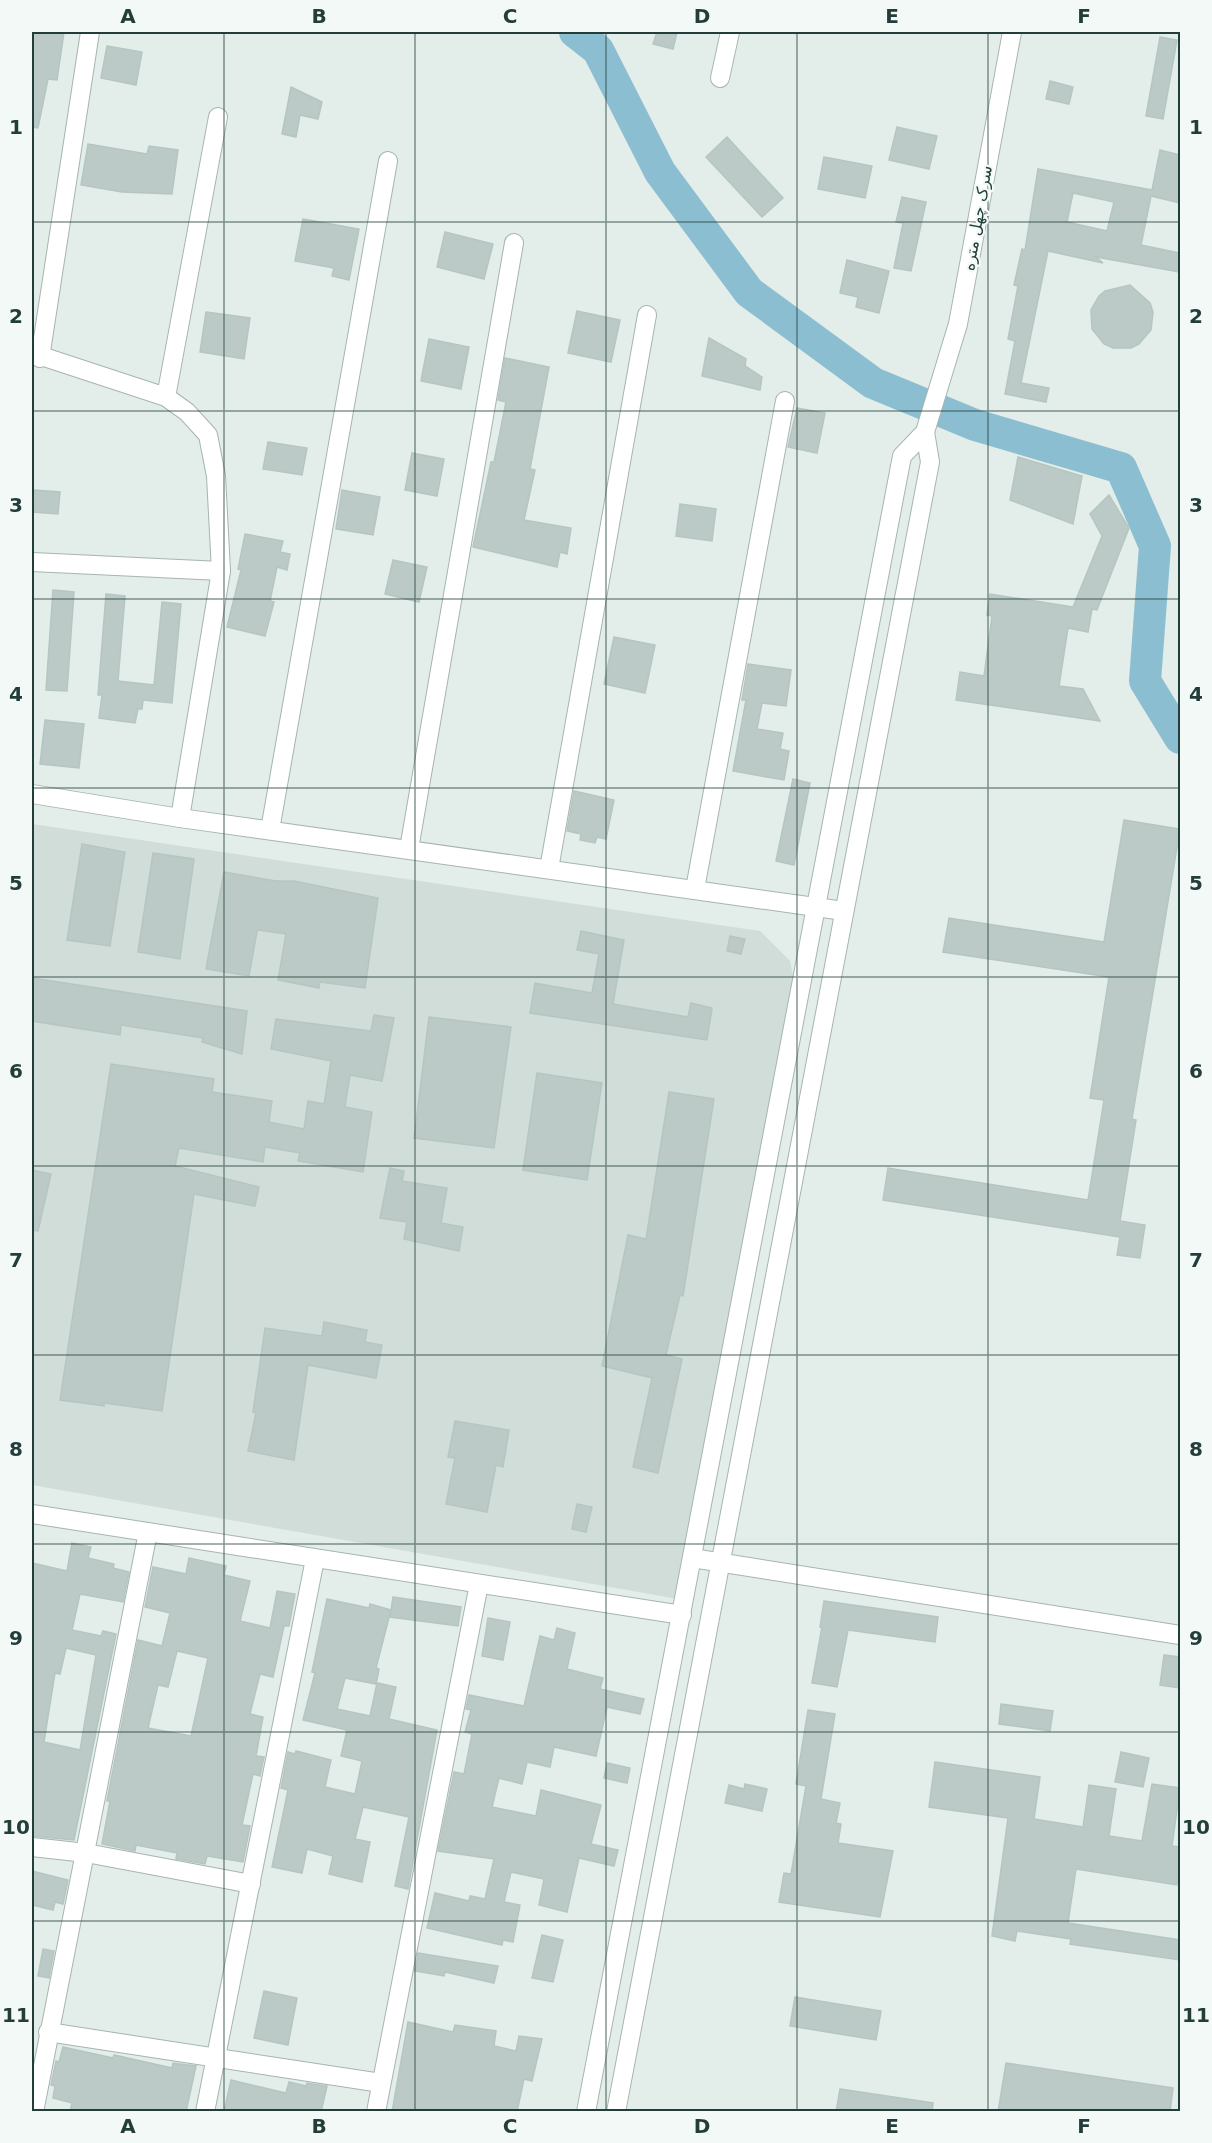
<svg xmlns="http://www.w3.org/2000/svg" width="1212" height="2143" viewBox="0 0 1212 2143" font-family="'DejaVu Sans','Noto Sans Arabic',sans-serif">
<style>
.built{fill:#d1ddd9}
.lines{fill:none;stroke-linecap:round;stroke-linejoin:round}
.river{stroke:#8bbed1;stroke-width:32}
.building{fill:#bbcac6;stroke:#b5c6c1;stroke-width:1.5;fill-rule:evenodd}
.minor-casing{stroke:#a6b5b1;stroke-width:20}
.minor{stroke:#fff;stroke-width:18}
.grid{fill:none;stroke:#233e3a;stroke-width:1.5;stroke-opacity:0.55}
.labels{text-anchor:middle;stroke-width:4.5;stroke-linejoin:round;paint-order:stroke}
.street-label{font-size:16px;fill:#233e3a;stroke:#f3f9f7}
.neatline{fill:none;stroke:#233e3a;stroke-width:2}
.grid-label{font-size:20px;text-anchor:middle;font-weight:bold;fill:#233e3a}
</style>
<rect width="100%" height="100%" fill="#e3ede9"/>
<path class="built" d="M32 824 760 931 790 961 796 992 678 1599 32 1485Z"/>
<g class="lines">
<path class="river" d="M575 32 598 50 660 172 749 292 873 383 975 425 1121 468 1155 546 1145 681 1180 738"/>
</g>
<g class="building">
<path d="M32 32H64L57 80 48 79 38 128 32 127Z"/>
<path d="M657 32H677L673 49 653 44Z"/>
<path d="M1160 37 1177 40 1163 119 1146 116Z"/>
<path d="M107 46 142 52 136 85 101 78Z"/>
<path d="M1050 81 1073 87 1069 104 1046 99Z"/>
<path d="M291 87 322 102 318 119 300 115 296 137 282 134Z"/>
<path d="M897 127 937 136 929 169 889 160Z"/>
<path d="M727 137 783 198 762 217 706 157Z"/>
<path d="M88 144 147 154 149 146 178 150 172 194 122 192 81 185Z"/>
<path d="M1160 150 1180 155V203L1151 196 1141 245 1180 253V272L1096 257 1103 263 1048 251 1021 383 1049 388 1046 402 1005 394 1015 341 1008 339 1018 286 1014 285 1022 249 1025 250 1038 169 1152 190ZM1073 193 1114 202 1107 231 1067 222Z"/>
<path d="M824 157 872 166 865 198 818 189Z"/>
<path d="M902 197 926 202 911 271 894 268 903 223 896 222Z"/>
<path d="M303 219 359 229 349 280 332 276 334 268 295 261Z"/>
<path d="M445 232 493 244 484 279 437 267Z"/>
<path d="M847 260 889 271 879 313 856 307 858 297 840 293Z"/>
<path d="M1130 285 1150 303 1153 312 1151 330 1139 344 1131 348H1113L1104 344 1092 329 1091 310 1099 296 1105 291Z"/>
<path d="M577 311 620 320 611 362 568 353Z"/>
<path d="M206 312 250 318 244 359 200 352Z"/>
<path d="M709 338 746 359 745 366 762 377 760 390 702 376Z"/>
<path d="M429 339 469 347 461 389 421 381Z"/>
<path d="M505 358 549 367 530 469 535 470 524 520 571 528 567 554 560 552 557 567 473 547 491 462H494L506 402 498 400Z"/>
<path d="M797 408 825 413 817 453 788 447Z"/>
<path d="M268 442 307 448 302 475 263 469Z"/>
<path d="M412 453 444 459 437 496 405 490Z"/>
<path d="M1018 457 1082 476 1073 524 1010 500Z"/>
<path d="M34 490 60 492 58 514 33 512Z"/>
<path d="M342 490 380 497 373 535 336 529Z"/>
<path d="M1109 495 1129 528 1097 610 1092 609 1088 632 1068 628 1059 686 1083 689 1100 721 956 700 960 672 984 676 992 616 987 615 990 594 1073 607 1102 536 1090 514Z"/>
<path d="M680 504 716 509 712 541 676 536Z"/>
<path d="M245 534 283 541 280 552 290 554 287 570 277 567 270 601 274 602 265 636 227 627 241 570 238 569Z"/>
<path d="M393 560 427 567 419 602 385 594Z"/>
<path d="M53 590 74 592 67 691 46 690Z"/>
<path d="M106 594 125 596 118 681 154 685 162 602 181 604 172 703 143 700 142 709H138L135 723 99 718 102 695H98Z"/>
<path d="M614 637 655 645 645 693 604 684Z"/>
<path d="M748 664 791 670 786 706 762 703 757 729 783 733 780 749 789 751 784 780 733 771 746 700H742Z"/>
<path d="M45 720 84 724 79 768 40 764Z"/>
<path d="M793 779 810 783 794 865 776 861Z"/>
<path d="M574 791 614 800 606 839 597 837 595 843 580 840 581 834 567 831Z"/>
<path d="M1124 820 1180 829 1132 1119 1136 1120 1120 1221 1145 1225 1140 1258 1117 1255 1120 1237 883 1200 888 1168 1088 1200 1104 1100 1090 1098 1109 977 943 952 949 918 1104 942Z"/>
<path d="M82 844 125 852 110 946 67 940Z"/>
<path d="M153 853 194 859 180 959 138 952Z"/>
<path d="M224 872 276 881H294L378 898 365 988 320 982 319 988 278 980 286 934 259 930 257 931 249 976 206 969Z"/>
<path d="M581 931 624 940 613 1004 688 1017 691 1003 712 1008 707 1040 530 1013 535 983 592 993 599 954 577 950Z"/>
<path d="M730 936 745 939 741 954 727 951Z"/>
<path d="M32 978 247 1011 242 1054 202 1042 203 1038 121 1025 120 1035 32 1021Z"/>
<path d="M374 1015 394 1018 382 1081 350 1075 345 1107 372 1112 363 1172 298 1161 300 1153 265 1147 263 1162 179 1148 175 1166 259 1187 255 1206 194 1194 162 1411 104 1403V1406L60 1400 111 1064 214 1079 212 1092 272 1101 269 1122 304 1129 308 1101 324 1104 331 1061 271 1049 276 1019 371 1031Z"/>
<path d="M429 1017 511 1027 494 1148 414 1138Z"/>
<path d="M537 1073 602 1083 587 1180 523 1170Z"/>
<path d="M669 1092 714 1099 683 1296 680 1295 666 1355 682 1359 658 1473 633 1467 652 1378 602 1366 628 1235 646 1239Z"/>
<path d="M390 1168 404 1171 402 1181 447 1188 441 1223 463 1227 459 1251 404 1239 407 1222 380 1218Z"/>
<path d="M32 1170 51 1174 38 1231 32 1230Z"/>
<path d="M324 1322 367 1330 365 1342 382 1345 376 1378 308 1365 294 1460 248 1451 256 1413 253 1412 265 1328 322 1336Z"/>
<path d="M455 1421 509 1430 503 1467 496 1465 487 1512 446 1504 455 1458 448 1457Z"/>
<path d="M577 1504 592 1507 586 1532 572 1529Z"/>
<path d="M72 1543 91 1547 88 1558 114 1564 113 1568 129 1572 123 1602 80 1594 72 1630 101 1636 103 1631 116 1634 74 1840 32 1836V1563L67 1571ZM66 1648 96 1655 80 1750 44 1742 55 1673 60 1674Z"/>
<path d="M189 1558 226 1566 224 1575 250 1581 240 1621 270 1628 277 1591 295 1594 289 1626H284L273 1677 260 1674 250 1714 263 1717 256 1756 264 1757 260 1776 253 1774 242 1825 250 1826 243 1862 207 1856 205 1864 176 1859 177 1853 136 1845 135 1851 102 1844 110 1801H107L138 1640 162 1646 170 1613 145 1607 153 1567 186 1574ZM177 1651 208 1658 191 1736 148 1728 158 1685 168 1687Z"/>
<path d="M393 1597 461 1607 458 1626 390 1617Z"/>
<path d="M327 1599 369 1608 370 1604 391 1610 376 1668 379 1669 376 1684 345 1678 337 1709 370 1716 377 1683 396 1687 389 1719 437 1730 408 1889 395 1886 409 1817 363 1807 355 1839 370 1842 362 1882 329 1874 333 1856 307 1849 302 1873 272 1867 288 1790 281 1788 288 1752 295 1754 296 1751 331 1760 325 1787 355 1794 362 1761 341 1756 347 1730 303 1720 315 1673 312 1672Z"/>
<path d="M824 1601 938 1617 935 1642 848 1630 837 1687 812 1683 822 1627H820Z"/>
<path d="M488 1618 510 1622 503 1660 482 1656Z"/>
<path d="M557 1628 575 1633 567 1669 603 1678 600 1689 644 1699 640 1714 607 1707 596 1756 554 1747 550 1767 527 1762 522 1784 499 1778 492 1807 536 1816 541 1790 601 1805 591 1844 618 1850 614 1866 579 1858 567 1912 539 1905 544 1879 511 1872 504 1902 520 1905 513 1942 503 1940 502 1945 427 1928 435 1893 469 1901 470 1896 485 1899 494 1859 438 1851 454 1772 464 1774 472 1734 465 1732 471 1710 466 1709 469 1695 524 1706 540 1636 554 1640Z"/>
<path d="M1164 1655 1180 1657V1688L1160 1685Z"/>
<path d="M1001 1704 1053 1711 1050 1731 999 1724Z"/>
<path d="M808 1710 835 1714 821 1799 840 1803 836 1823 841 1824 838 1843 893 1851 880 1917 779 1902 784 1873 791 1874 806 1786 796 1784Z"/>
<path d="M1121 1752 1149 1758 1143 1787 1115 1782Z"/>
<path d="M935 1762 1040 1777 1034 1819 1083 1827 1089 1785 1116 1789 1109 1836 1142 1841 1152 1784 1180 1788 1172 1846 1180 1847 1177 1885 1076 1869 1068 1923 1180 1940V1960L1070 1944 1071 1939 1017 1931 1015 1941 992 1936 1008 1818 929 1807Z"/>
<path d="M607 1763 630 1768 627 1783 604 1778Z"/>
<path d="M745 1784 767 1789 762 1811 725 1803 729 1785 744 1789Z"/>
<path d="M32 1871 68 1880 63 1904 55 1902 53 1910 32 1905Z"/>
<path d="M542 1935 563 1940 553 1982 532 1978Z"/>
<path d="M43 1949 54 1951 49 1978 38 1976Z"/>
<path d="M418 1953 498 1966 494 1983 445 1972 444 1976 415 1971Z"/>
<path d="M264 1991 297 1998 288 2045 254 2038Z"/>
<path d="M795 1997 881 2011 876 2040 790 2026Z"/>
<path d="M408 2022 453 2032 455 2025 496 2031 494 2046 516 2051 519 2036 542 2039 532 2081 524 2079 517 2112H392Z"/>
<path d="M63 2047 113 2058 114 2055 172 2068 173 2063 196 2066 186 2112H70L72 2103 53 2098 55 2086 51 2085 56 2061 59 2062Z"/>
<path d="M1006 2063 1173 2088 1170 2112H1045L1029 2109V2112H998Z"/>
<path d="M231 2080 286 2093 289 2082 306 2086 307 2083 327 2086 321 2112H224Z"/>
<path d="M840 2089 933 2103 932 2112H836Z"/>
</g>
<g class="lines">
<defs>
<g id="minor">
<path d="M720 78 730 32"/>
<path d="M32 353 166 397 187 412 208 435 216 476 221 571 180 818"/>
<path d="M40 358 90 32"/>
<path d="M166 397 218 117"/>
<path d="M32 562 221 571"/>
<path d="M32 794 180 818 844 911"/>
<path d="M270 830 388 161"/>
<path d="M409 849 514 243"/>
<path d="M549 869 647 315"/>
<path d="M695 889 785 401"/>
<path d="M32 1514 682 1615"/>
<path d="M692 1558 1180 1635"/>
<path d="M32 1847 86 1853 251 1884"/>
<path d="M48 2032 381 2083"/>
<path d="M34 2112 148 1532"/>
<path d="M205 2112 315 1559"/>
<path d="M376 2112 479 1584"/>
<path d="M586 2112 902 456 925 432 958 324 1012 32"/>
<path d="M616 2112 930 462 925 432"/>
</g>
</defs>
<use href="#minor" class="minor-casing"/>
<use href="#minor" class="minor"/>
</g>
<path class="grid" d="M224 32V2112M415 32V2112M606 32V2112M797 32V2112M988 32V2112M32 222H1180M32 411H1180M32 599H1180M32 788H1180M32 977H1180M32 1166H1180M32 1355H1180M32 1544H1180M32 1732H1180M32 1921H1180"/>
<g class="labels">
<g class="street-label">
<text transform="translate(977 218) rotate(-80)" y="6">سرک چهل متره</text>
</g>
</g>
<rect width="1212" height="2143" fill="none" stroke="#f3f9f7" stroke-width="66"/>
<rect x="33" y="33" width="1146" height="2077" class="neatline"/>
<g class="grid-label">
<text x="128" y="23">A</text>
<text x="319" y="23">B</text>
<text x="510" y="23">C</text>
<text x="702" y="23">D</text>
<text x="892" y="23">E</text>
<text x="1084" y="23">F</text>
<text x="16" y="134">1</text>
<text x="1196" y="134">1</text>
<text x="16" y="323">2</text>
<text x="1196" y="323">2</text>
<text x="16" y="512">3</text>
<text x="1196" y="512">3</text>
<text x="16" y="701">4</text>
<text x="1196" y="701">4</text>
<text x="16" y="890">5</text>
<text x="1196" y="890">5</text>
<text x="16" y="1078">6</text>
<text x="1196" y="1078">6</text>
<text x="16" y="1267">7</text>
<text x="1196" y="1267">7</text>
<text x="16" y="1456">8</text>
<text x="1196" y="1456">8</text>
<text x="16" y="1645">9</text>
<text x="1196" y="1645">9</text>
<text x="16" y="1834">10</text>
<text x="1196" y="1834">10</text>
<text x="16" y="2022">11</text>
<text x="1196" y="2022">11</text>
<text x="128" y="2133">A</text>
<text x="319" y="2133">B</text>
<text x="510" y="2133">C</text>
<text x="702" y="2133">D</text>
<text x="892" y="2133">E</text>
<text x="1084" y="2133">F</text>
</g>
</svg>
